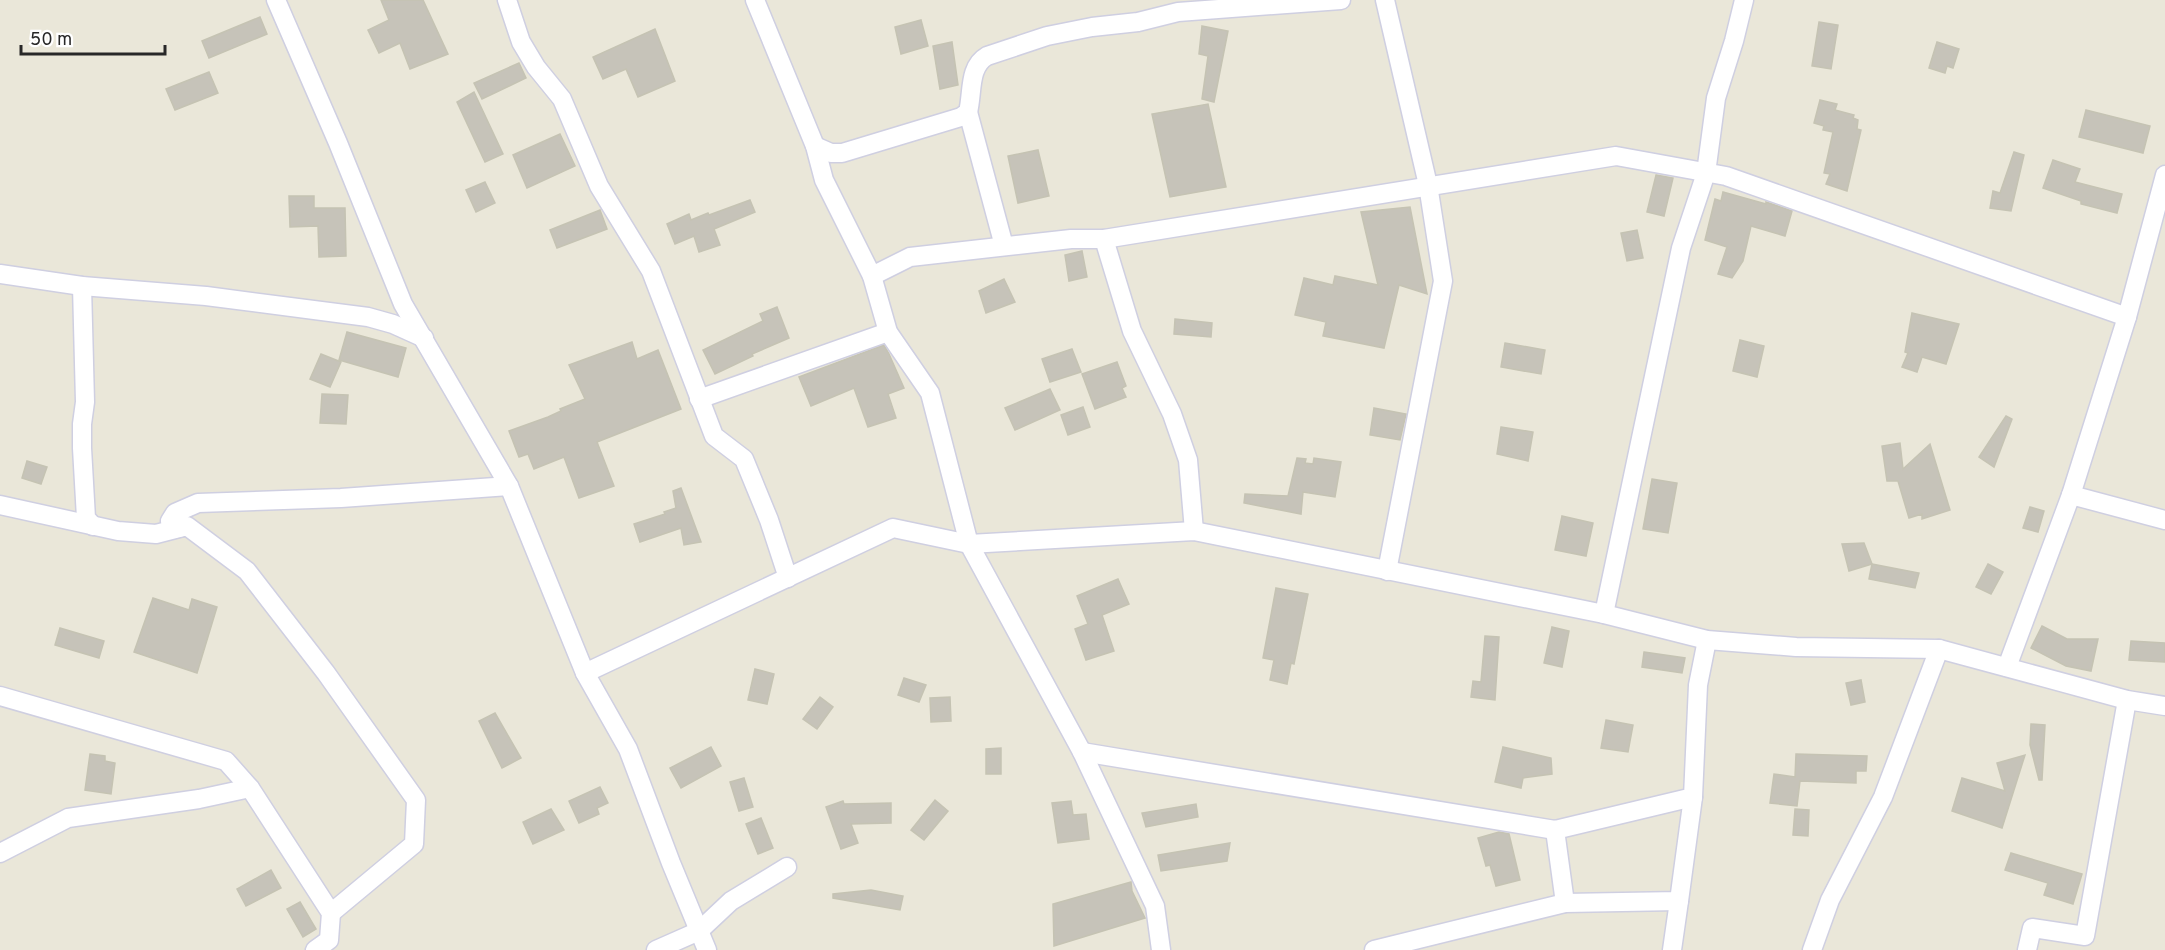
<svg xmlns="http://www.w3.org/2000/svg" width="2165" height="950" viewBox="0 0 2165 950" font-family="Overpass,sans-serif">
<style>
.building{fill:#c6c3b9;stroke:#c5c3b3;stroke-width:1.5}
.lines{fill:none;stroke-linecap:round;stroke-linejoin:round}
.street-casing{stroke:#cfcfe1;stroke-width:21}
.street{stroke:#fff;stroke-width:18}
</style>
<rect width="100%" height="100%" fill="#eae7d9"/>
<g class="building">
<path d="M381 0H423L448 54 410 69 400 43 379 53 368 30 389 20Z"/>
<path d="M260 17 267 34 209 58 202 41Z"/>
<path d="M921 20 928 46 901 54 895 27Z"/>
<path d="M1819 22 1838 25 1831 69 1812 66Z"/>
<path d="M1202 26 1228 31 1214 102 1202 99 1208 56 1199 54Z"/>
<path d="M655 29 675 81 638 97 626 69 603 79 593 57Z"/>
<path d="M952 42 958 85 940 89 933 46Z"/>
<path d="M1937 42 1959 49 1953 68 1947 66 1945 73 1929 68Z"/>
<path d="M519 63 526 78 482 99 474 83Z"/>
<path d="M209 72 218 93 175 110 166 89Z"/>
<path d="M474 92 503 154 485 162 457 102Z"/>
<path d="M1820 100 1837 104 1835 110 1854 115 1853 118 1858 120 1857 129 1861 130 1847 191 1826 184 1830 174 1824 173 1833 132 1823 130 1824 126 1814 123Z"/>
<path d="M1208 104 1226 187 1170 197 1152 114Z"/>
<path d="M2086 110 2150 126 2143 153 2079 137Z"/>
<path d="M560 134 575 166 527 188 513 155Z"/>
<path d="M1038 150 1049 196 1018 203 1008 156Z"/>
<path d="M2014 152 2024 155 2011 211 1990 208 1993 191 2000 193Z"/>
<path d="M2053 160 2080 169 2075 182 2122 194 2117 213 2081 204V201L2043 188Z"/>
<path d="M1656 175 1673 178 1664 216 1647 212Z"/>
<path d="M485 182 495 203 476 212 466 190Z"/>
<path d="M1723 192 1766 204V202L1792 211 1785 236 1751 226 1743 261 1732 278 1718 274 1727 247 1705 240 1715 199 1721 201Z"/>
<path d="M289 196H314V208H345L346 256 319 257 318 226 290 227Z"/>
<path d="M750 200 755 212 714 229 720 245 699 252 694 236 675 244 667 224 689 214 691 220 708 213 709 215Z"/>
<path d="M1410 207 1427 294 1399 285 1384 348 1323 336 1326 322 1295 315 1304 278 1333 285 1335 276 1378 285 1361 212Z"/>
<path d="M600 210 607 229 557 248 550 230Z"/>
<path d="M1637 230 1643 258 1627 261 1621 233Z"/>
<path d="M1082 251 1087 277 1069 281 1065 255Z"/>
<path d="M1004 279 1015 302 986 313 979 291Z"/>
<path d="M777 307 789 338 752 354 753 356 715 374 703 350 763 321 760 314Z"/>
<path d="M1912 313 1959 324 1946 364 1922 357 1917 372 1902 367 1908 353 1905 352Z"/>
<path d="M1175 319 1212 323 1211 337 1174 334Z"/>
<path d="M347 332 406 348 398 377 339 360Z"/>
<path d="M1740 340 1764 346 1757 377 1733 371Z"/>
<path d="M632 342 637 359 658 350 681 409 597 442 614 486 579 498 564 457 534 469 528 454 519 457 509 431 548 417 561 411 560 409 585 399 569 365Z"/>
<path d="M1505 343 1545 350 1541 374 1501 367Z"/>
<path d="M884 345 889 354 904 388 888 394 896 418 868 427 854 388 811 406 799 377Z"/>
<path d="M1072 349 1081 372 1050 382 1042 359Z"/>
<path d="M321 354 341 362 330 387 310 379Z"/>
<path d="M1117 362 1126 386 1122 388 1126 397 1095 409 1082 374Z"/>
<path d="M1050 389 1060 410 1015 430 1005 408Z"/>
<path d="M322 394 348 395 346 424 320 423Z"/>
<path d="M1083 407 1090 427 1068 435 1061 415Z"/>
<path d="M1374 408 1406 414 1400 440 1370 435Z"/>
<path d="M2006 416 2012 419 1994 467 1979 457Z"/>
<path d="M1501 427 1533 432 1528 461 1497 454Z"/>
<path d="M1900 443 1903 469 1930 444 1950 510 1922 519V514L1909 518 1898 481H1887L1882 446Z"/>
<path d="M1297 458 1306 459 1305 463 1313 464 1314 458 1341 462 1335 497 1303 492 1301 514 1244 503 1245 494 1288 496Z"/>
<path d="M27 461 47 467 41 484 22 478Z"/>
<path d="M1652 479 1677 483 1668 533 1643 529Z"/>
<path d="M681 488 701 542 684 545 681 528 640 542 634 524 665 514 664 512 676 508 673 491Z"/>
<path d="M2030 507 2044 511 2038 532 2023 528Z"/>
<path d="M1562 516 1593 523 1586 556 1555 550Z"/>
<path d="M1864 543 1872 564 1849 571 1842 544Z"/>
<path d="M1872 564 1919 573 1915 588 1869 579Z"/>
<path d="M1988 564 2003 572 1991 594 1976 587Z"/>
<path d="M1118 579 1129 604 1102 615 1114 651 1086 660 1075 629 1088 624 1077 596Z"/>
<path d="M1276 588 1308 594 1294 664 1291 663 1287 684 1270 680 1274 660 1263 658Z"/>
<path d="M153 598 189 610 192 599 217 607 197 673 134 652Z"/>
<path d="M2042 626 2067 639H2098L2091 671 2066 666 2031 648Z"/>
<path d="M1552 627 1569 631 1562 667 1544 663Z"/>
<path d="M60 628 104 641 99 658 55 645Z"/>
<path d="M1485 636 1499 637 1495 700 1471 697 1473 681 1481 682Z"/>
<path d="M2131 641 2165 643V662L2129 660Z"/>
<path d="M1644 652 1685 658 1682 673 1642 667Z"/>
<path d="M755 669 774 674 767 704 748 700Z"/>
<path d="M904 678 926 685 919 702 898 695Z"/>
<path d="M1861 680 1865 702 1851 705 1846 683Z"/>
<path d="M820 697 833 707 817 729 803 719Z"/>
<path d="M950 697 951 721 931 722 930 698Z"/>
<path d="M495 713 521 758 502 768 479 721Z"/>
<path d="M1606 720 1633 725 1628 752 1601 748Z"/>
<path d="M2031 724 2045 725 2042 780H2039L2030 745Z"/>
<path d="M711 747 721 766 681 788 670 768Z"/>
<path d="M1503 747 1551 758 1552 774 1523 778 1521 788 1495 782Z"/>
<path d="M1001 748V774H986V749Z"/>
<path d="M90 754 105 756V761L115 763 111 794 85 790Z"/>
<path d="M1796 754 1867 756 1866 771H1856V783L1800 781 1797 806 1770 803 1774 774 1795 777Z"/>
<path d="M2025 755 2002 828 1952 811 1962 778 2005 791 1997 763Z"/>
<path d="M744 778 753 807 739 811 730 782Z"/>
<path d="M600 787 608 803 597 808 599 814 579 823 569 801Z"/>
<path d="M935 800 948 811 924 840 911 830Z"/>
<path d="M843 801 844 804 891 803V823L851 824 858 843 841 849 826 807Z"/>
<path d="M1071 801 1073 815 1086 814 1089 839 1058 843 1052 803Z"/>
<path d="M1196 804 1198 817 1146 827 1142 813Z"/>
<path d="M551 809 564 830 533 844 523 822Z"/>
<path d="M1795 809 1809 810 1808 836 1793 835Z"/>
<path d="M761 818 773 848 758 854 746 824Z"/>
<path d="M1499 832 1509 834 1520 880 1496 886 1490 865 1486 866 1478 838Z"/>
<path d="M1230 843 1227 861 1161 871 1158 855Z"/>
<path d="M2011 853 2082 874 2073 904 2044 895 2048 883 2005 870Z"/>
<path d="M271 870 281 888 246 906 237 889Z"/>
<path d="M1131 882 1132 891 1145 918 1054 946 1053 904Z"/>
<path d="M871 890 903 896 900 910 833 898V894Z"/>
<path d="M300 902 316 929 303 937 287 909Z"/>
</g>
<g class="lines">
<defs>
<g id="street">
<path d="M276 0 338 143 403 304 509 486 585 673 628 749 671 863 707 950"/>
<path d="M507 0 521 42 536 67 562 99 599 186 651 271 714 436 744 459 769 520 788 578"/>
<path d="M755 0 815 146 824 180 872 276 888 332 930 393 969 544 1082 752 1155 906 1161 950"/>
<path d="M1385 0 1428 185 1443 281 1387 571"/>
<path d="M968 112 1004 246"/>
<path d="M815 146 831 153H842L961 117 968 112C973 93 968 67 987 56L1047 36 1092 27 1138 22 1178 12 1341 0"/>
<path d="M2165 175 2127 317 2071 495 2165 520"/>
<path d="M1104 239 1132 331 1172 414 1188 460 1194 531"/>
<path d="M0 274 82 286 206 296 368 317 393 324 424 338"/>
<path d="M872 276 910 257 1071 239H1104L1616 156 1726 176 2127 317"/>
<path d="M82 286 85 402 82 424V448L86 518 93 526"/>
<path d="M699 399 888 332"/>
<path d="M0 505 118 531 156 534 187 526 247 571 326 673 416 800 414 844 331 913"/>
<path d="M183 527 173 529 170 521 175 513 198 503 341 498 509 486"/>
<path d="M1604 614 1681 248 1706 173 1716 98 1734 41 1744 0"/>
<path d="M2007 667 2071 495"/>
<path d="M585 673 893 528 969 544 1194 531 1604 614 1707 640 1796 647 1939 649 2127 700 2165 706"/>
<path d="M0 696 226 761 250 788 331 913 329 940 315 950"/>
<path d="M1082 752 1555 830 1693 797 1698 685 1707 640"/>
<path d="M1555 830 1565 903"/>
<path d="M0 853 68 818 199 799 250 788"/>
<path d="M656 950 699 931 731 901 787 867"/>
<path d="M1374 950 1565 903 1679 901 1693 797"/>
<path d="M1672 950 1679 901"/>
<path d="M1812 950 1830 900 1883 797 1939 649"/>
<path d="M2027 950 2032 928 2085 936 2127 700"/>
</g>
</defs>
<use href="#street" class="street-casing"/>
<use href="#street" class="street"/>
</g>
<path d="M21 45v9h144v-9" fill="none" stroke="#282828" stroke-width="3"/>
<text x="30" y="45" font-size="18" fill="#282828" stroke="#ffffff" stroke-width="4.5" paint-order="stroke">50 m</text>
</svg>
